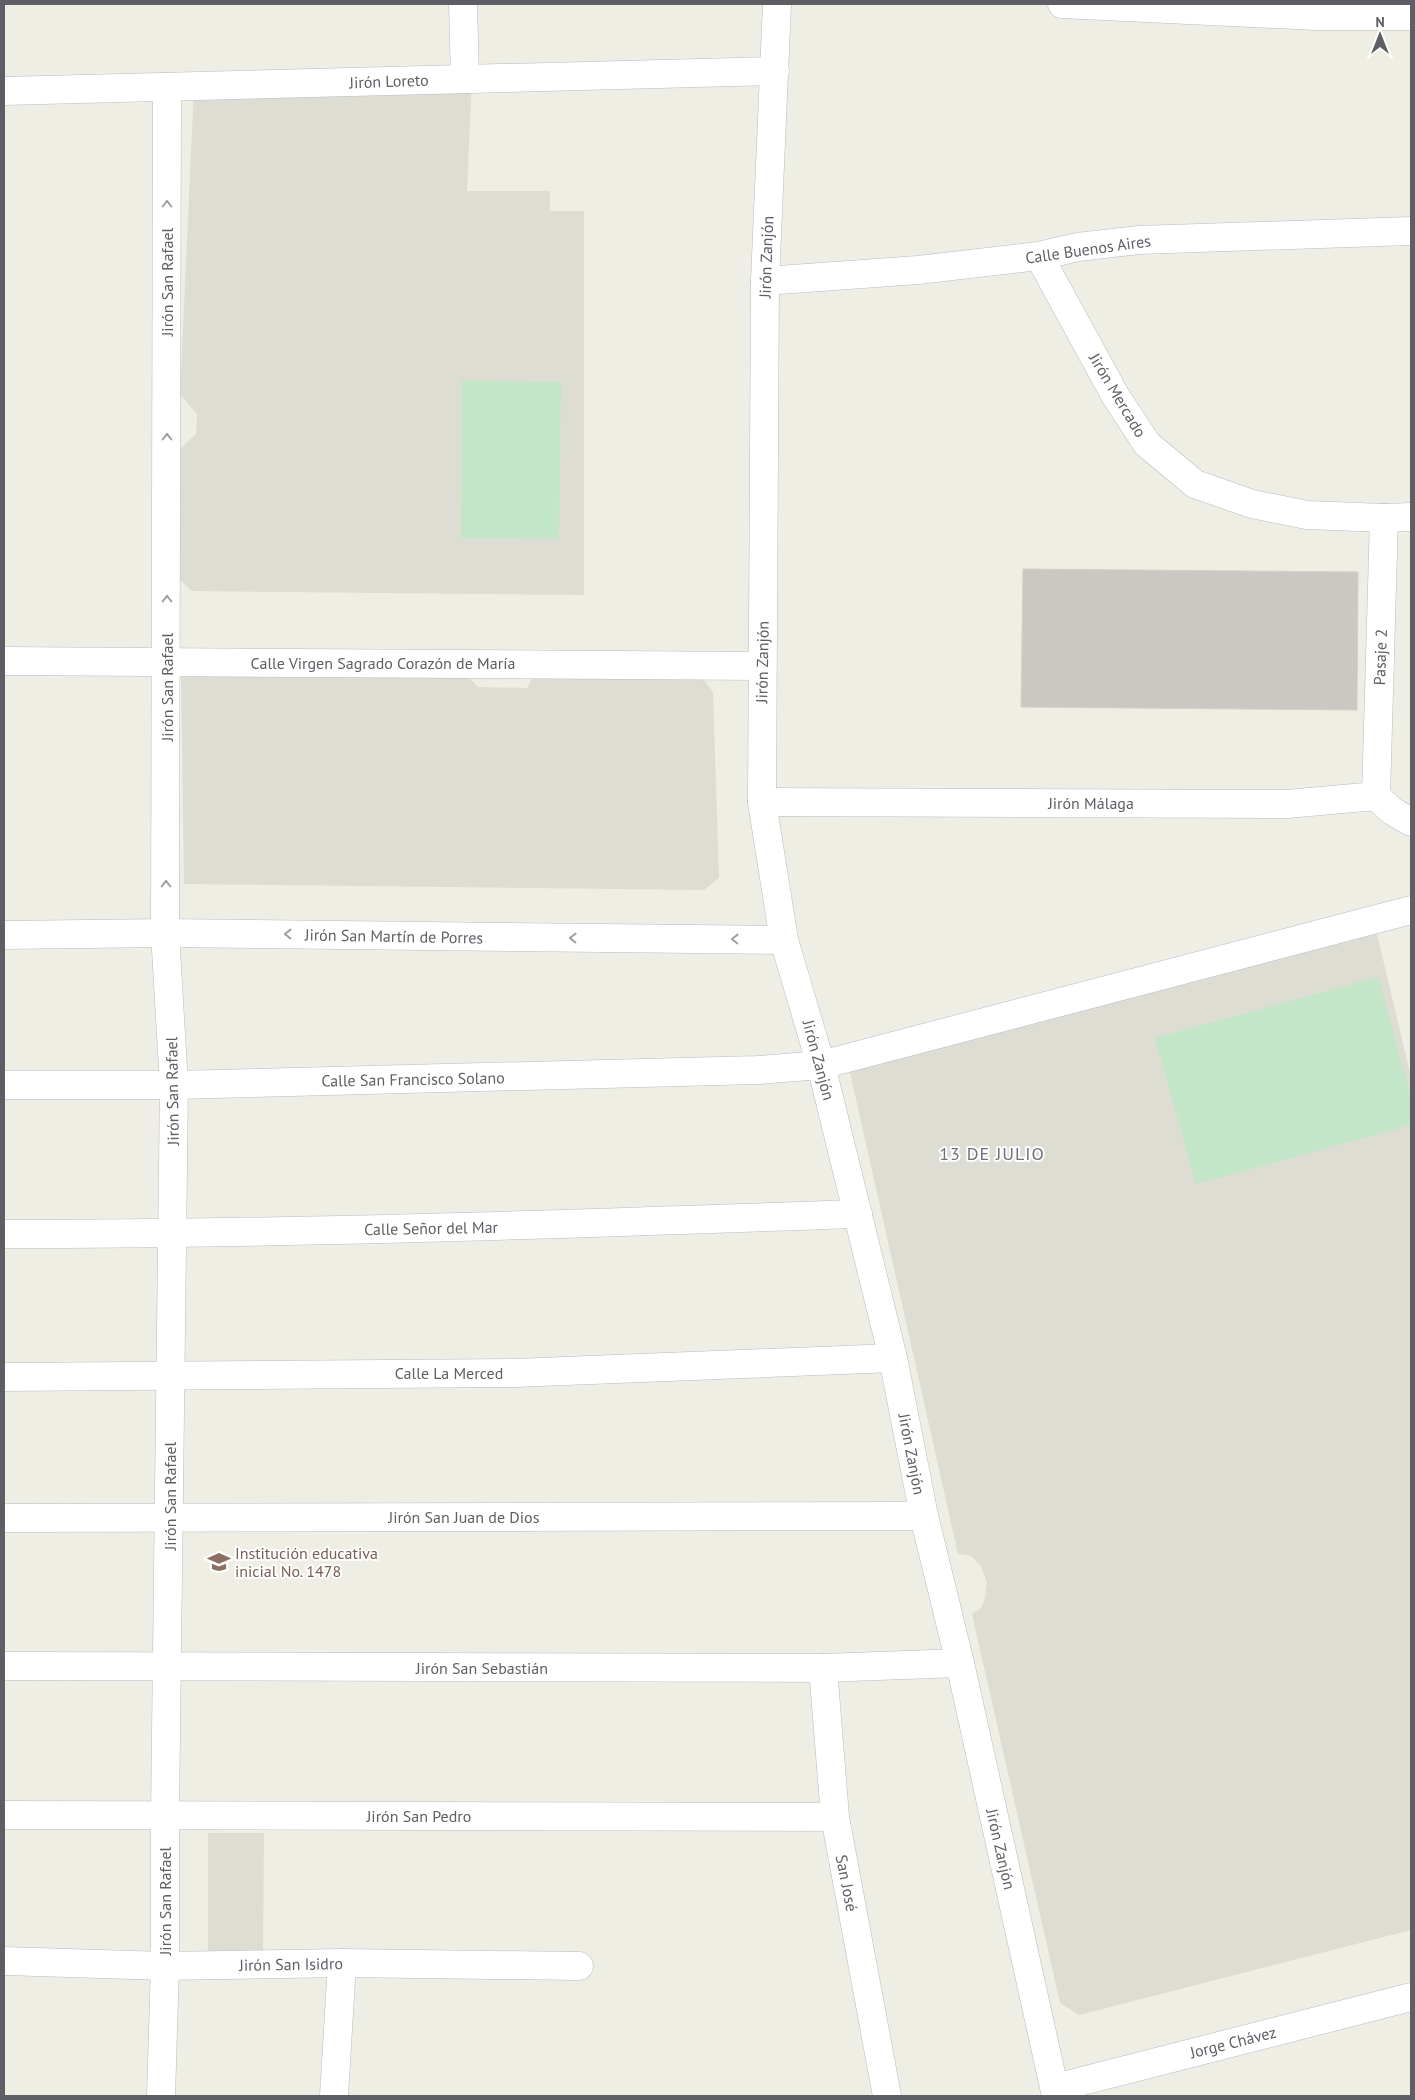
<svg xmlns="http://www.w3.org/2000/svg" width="1415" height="2100" viewBox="0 0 1415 2100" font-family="'PT Sans',sans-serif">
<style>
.education{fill:#deddd3}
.green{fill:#c3e5c8}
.building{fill:#cac8c2;stroke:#d3d0c4}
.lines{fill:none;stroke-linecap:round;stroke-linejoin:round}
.minor-casing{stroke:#babbc0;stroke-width:29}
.minor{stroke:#fff;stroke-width:28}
.oneway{stroke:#9e9fa3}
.labels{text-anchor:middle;stroke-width:4;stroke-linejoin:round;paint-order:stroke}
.street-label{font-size:16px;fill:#5d5f65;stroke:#fff}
.education-label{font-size:16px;fill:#785e54;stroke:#fff;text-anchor:start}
.neighbourhood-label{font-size:18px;letter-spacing:1px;fill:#6e7177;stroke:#fff}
</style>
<rect width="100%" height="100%" fill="#eeeee5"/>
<g class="education">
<path d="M472 78 467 191H550V211H584V595L192 591 180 580 179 450 196 434 197 414 180 394 194 87Z"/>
<path d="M181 668 464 672 478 687 527 688 534 674 701 676 713 692 719 878 704 890 184 884Z"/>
<path d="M1376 930 1411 1077V1930L1079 2015 1060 2003 972 1614 981 1608 985 1598 987 1583 981 1566 971 1556 958 1554 849 1068Z"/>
<path d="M208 1833H264L263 1952H208Z"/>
</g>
<g class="green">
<path d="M462 380 561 382 559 539 461 538Z"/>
<path d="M1378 977 1411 1097V1125L1196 1184 1155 1038Z"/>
</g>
<path class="building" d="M1023 569 1358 572 1357 710 1021 707Z"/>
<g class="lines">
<defs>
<g id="minor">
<path d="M463 4 465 79"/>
<path d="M777 4 765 281 762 802 784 940 821 1065 893 1358 924 1516 960 1663 1056 2096"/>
<path d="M1062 4 1316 16H1411"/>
<path d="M4 91 775 71"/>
<path d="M1039 256 1115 395 1147 444 1195 484 1252 504 1307 515 1384 518 1411 517"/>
<path d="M765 281 918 270 1039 256 1078 247 1139 240 1411 231"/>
<path d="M4 661 762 666"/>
<path d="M1376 796 1384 518"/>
<path d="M762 802 1287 804 1376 796 1392 811 1411 822"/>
<path d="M4 935 165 933 784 940"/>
<path d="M4 1085H174L758 1070 821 1065 1411 910"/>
<path d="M4 1234C289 1234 573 1224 858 1214"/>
<path d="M4 1377 515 1373 893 1358"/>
<path d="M4 1518 924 1516"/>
<path d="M4 1666 823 1668 960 1663"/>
<path d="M823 1668 835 1817 887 2096"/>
<path d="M4 1815 835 1817"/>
<path d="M4 1961 165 1966 342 1963 579 1966"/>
<path d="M1055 2088 1411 1997"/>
<path d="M161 2096 165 1966V1816L174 1085 165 933 167 87"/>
<path d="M334 2096 342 1963"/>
</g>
</defs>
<use href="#minor" class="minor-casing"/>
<use href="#minor" class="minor"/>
</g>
<defs><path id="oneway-chevron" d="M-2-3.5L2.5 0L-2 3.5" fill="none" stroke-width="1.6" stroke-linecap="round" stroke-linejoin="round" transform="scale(1.25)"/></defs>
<g class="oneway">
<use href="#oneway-chevron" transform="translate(167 204) rotate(-90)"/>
<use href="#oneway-chevron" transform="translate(167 437) rotate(-90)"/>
<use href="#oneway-chevron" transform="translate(167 599) rotate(-90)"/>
<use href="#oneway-chevron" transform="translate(166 884) rotate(-90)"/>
<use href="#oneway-chevron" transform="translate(288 934) rotate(-179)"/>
<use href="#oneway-chevron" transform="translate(573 938) rotate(-179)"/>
<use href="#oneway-chevron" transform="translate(735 939) rotate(-179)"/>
</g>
<defs>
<symbol id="school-bare" viewBox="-9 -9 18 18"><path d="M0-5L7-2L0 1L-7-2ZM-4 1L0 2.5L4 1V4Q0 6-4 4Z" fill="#8d6e63" stroke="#fff" stroke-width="2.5" paint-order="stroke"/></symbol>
</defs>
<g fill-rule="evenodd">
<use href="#school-bare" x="203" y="1546" width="32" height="32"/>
</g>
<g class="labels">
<g class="street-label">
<text transform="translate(389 81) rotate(-2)" y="6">Jirón Loreto</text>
<text transform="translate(1088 249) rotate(-8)" y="6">Calle Buenos Aires</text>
<text transform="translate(766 257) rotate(-88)" y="6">Jirón Zanjón</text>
<text transform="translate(167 282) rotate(-90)" y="6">Jirón San Rafael</text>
<text transform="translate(1118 395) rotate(59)" y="6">Jirón Mercado</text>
<text transform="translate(1380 657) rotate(-88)" y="6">Pasaje 2</text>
<text transform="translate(762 662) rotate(-89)" y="6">Jirón Zanjón</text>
<text x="383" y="669">Calle Virgen Sagrado Corazón de María</text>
<text transform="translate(167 687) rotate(-90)" y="6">Jirón San Rafael</text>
<text x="1091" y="809">Jirón Málaga</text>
<text transform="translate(394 936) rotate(1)" y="6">Jirón San Martín de Porres</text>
<text transform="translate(819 1060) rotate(75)" y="6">Jirón Zanjón</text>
<text transform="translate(413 1079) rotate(-1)" y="6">Calle San Francisco Solano</text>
<text transform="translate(172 1091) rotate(-91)" y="6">Jirón San Rafael</text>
<text transform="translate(431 1228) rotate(-1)" y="6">Calle Señor del Mar</text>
<text x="449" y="1379">Calle La Merced</text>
<text transform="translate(912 1454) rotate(79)" y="6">Jirón Zanjón</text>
<text transform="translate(170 1496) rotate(-90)" y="6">Jirón San Rafael</text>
<text x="464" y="1523">Jirón San Juan de Dios</text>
<text x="482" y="1674">Jirón San Sebastián</text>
<text x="419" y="1822">Jirón San Pedro</text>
<text transform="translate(1001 1849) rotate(77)" y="6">Jirón Zanjón</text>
<text transform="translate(847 1883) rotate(79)" y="6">San José</text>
<text transform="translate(165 1901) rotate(-90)" y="6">Jirón San Rafael</text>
<text transform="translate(291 1964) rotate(-1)" y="6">Jirón San Isidro</text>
<text transform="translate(1233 2042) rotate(-14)" y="6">Jorge Chávez</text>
</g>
<g class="education-label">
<text x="235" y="1559">Institución educativa<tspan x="235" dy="18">inicial No. 1478</tspan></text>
</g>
<g class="neighbourhood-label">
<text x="992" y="1160">13 DE JULIO</text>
</g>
</g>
<rect width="1415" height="2100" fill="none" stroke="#5d5f65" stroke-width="10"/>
<g transform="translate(1380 35)" stroke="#ffffff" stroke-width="4" paint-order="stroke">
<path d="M0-4L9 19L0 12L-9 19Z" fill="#5d5f65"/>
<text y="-8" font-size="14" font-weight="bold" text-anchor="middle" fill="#5d5f65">N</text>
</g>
</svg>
